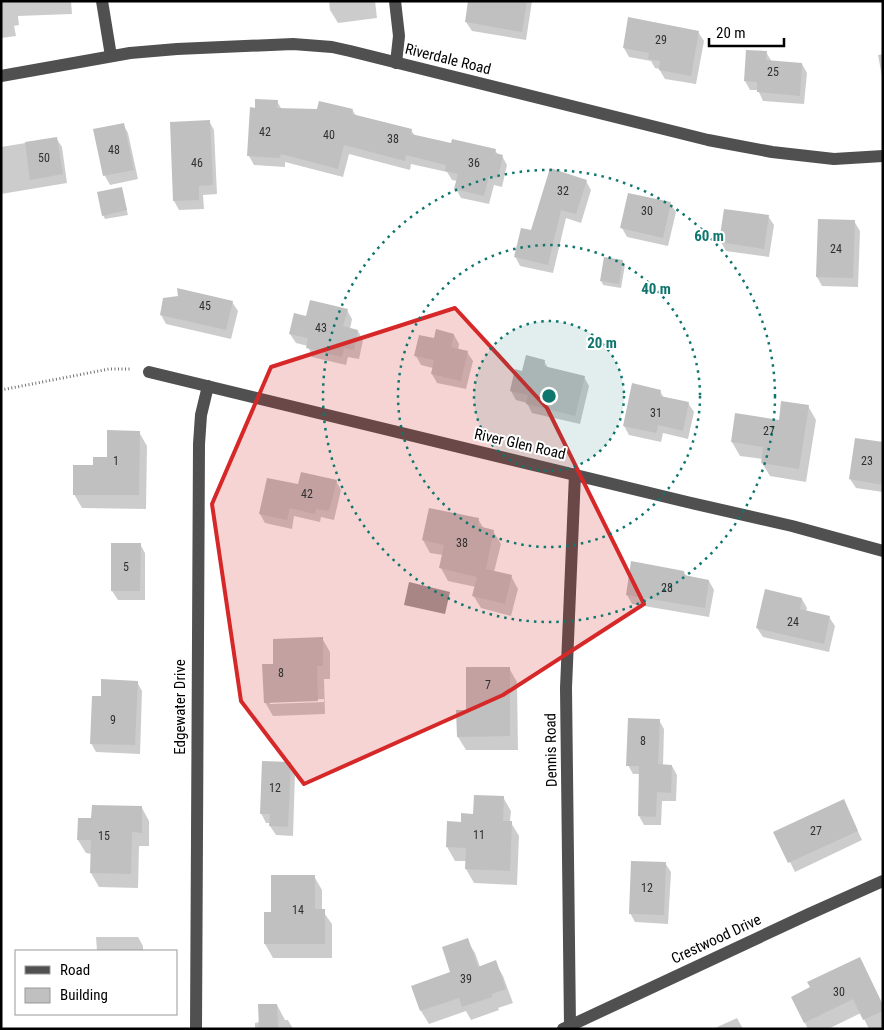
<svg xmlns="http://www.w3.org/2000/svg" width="884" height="1030" viewBox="0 0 884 1030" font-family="'Roboto Condensed',sans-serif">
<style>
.water{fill:#9e9e9e}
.shadow{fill:#0003;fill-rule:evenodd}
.building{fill:#c0c0c0}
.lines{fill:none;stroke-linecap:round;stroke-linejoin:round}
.path{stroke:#727272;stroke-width:3;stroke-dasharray:1 2.5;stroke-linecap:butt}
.minor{stroke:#505050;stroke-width:12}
.marked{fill:#d62828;fill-opacity:0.2;stroke:#d62828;stroke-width:4;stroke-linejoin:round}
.ring{fill:none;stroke:#0f766e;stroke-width:2.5;stroke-dasharray:2.5 5}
.labels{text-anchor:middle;stroke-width:4;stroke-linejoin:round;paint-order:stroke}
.number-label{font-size:12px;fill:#303030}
.street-label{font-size:15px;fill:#000;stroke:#fff}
.centre{fill:#0f766e;stroke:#fff;stroke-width:2.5}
.ring-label{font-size:15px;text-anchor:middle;font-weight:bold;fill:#0f766e;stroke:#fff;stroke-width:4;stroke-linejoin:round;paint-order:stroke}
</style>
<rect width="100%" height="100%" fill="#fff"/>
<path class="water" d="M409 582 450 592 445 614 404 605Z"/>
<g class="shadow">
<path d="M1 1H71L72 14 18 16 19 25 14 26 16 36 1 38Z"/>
<path d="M329 1H375L377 18 338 23 330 10Z"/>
<path d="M470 1H532L526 40 472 31 466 22Z"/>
<path d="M698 32 704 41 696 84 665 79 659 69 655 68 651 61 629 57 624 48Z"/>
<path d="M766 52 772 62 802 64 807 73 804 104 763 101 758 90H750L745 81Z"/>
<path d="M883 54V82L878 55Z"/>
<path d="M277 101 282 110 353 111 356 116 411 130 415 136 452 145 495 150 498 155 502 156 507 165 502 187 494 185 489 204 461 198 456 189 457 181 452 180 447 172 411 164 410 170 349 154 343 177 285 162V167L254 165 249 156 251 109H256Z"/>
<path d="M209 121 214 130 217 194 203 195 204 209 179 210 174 201Z"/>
<path d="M123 124 128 133 138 179 110 185 105 176 95 130Z"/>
<path d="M56 138 62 147 67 183 1 194V147Z"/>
<path d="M586 181 591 190 581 223 566 218 553 273 520 266 515 256 532 232Z"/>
<path d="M121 188 128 215 105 219 103 215Z"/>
<path d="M670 203 676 212 668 246 627 237 622 228Z"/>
<path d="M768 216 774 225 769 257 726 251 721 242Z"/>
<path d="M854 221 860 231 858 287 822 286 817 277Z"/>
<path d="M622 261 625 265 621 288 603 285 601 280Z"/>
<path d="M232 302 238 311 231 339 166 324 161 315Z"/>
<path d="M347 310 352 319 350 329 358 331 363 340 359 359 348 357 346 365 312 357 308 346 296 343 290 334Z"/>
<path d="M454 335 459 344 458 350 467 352 473 361 466 389 437 383 432 374 433 368 421 365 416 356 435 340Z"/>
<path d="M544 361 548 368 584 377 589 386 580 424 532 413 527 403 516 400 511 391 523 373Z"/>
<path d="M660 391 664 398 688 403 694 412 688 439 663 433 661 442 629 435 624 426Z"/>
<path d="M808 406 816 420 806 482 770 476 762 463 763 459 740 456 732 442 780 421Z"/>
<path d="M139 432 147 446 146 509 82 508 74 494 95 466 108 458Z"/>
<path d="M883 444V492L856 488 850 479Z"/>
<path d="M336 481 341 490 334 520 321 517 320 522 294 516 292 529 265 523 260 514 299 486Z"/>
<path d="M478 519 484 529 493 531 501 544 494 572 511 576 518 589 511 616 481 608 473 595 476 587 448 581 441 568 443 555 430 553 423 540Z"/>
<path d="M113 544H140L145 553V600H118L112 591Z"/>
<path d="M684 572 687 577 709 581 714 590 709 617 632 604 627 595Z"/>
<path d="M802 599 807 608 806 612 829 617 835 626 829 652 763 637 757 628Z"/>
<path d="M322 638 330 652V679H324L325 714 273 716 265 702 275 665ZM324 699V702L270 704V701Z"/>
<path d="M509 668 517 682 518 750H466L458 737 468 711Z"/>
<path d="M137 682 142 691 140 754 96 752 91 743 102 697Z"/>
<path d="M659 720 664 729 663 766H672L677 775 676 801H662L661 825H644L639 816 640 774H633L628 765Z"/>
<path d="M290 763 295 772 293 836 276 835 270 826 271 823H266L261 813Z"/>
<path d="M503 797 511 811 510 821 519 836 517 885 474 883 466 869V861H455L447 847 462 823Z"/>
<path d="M142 808 149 821V846H139L138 888 99 887 91 873 92 854 86 853 78 840 93 819Z"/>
<path d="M848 810 862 840 795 872 775 832Z"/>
<path d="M665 863 671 872 668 924 635 922 630 913Z"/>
<path d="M314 876 322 890V910L332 924V958H273L265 944 272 913Z"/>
<path d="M96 937H138L143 946V951H97Z"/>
<path d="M467 940 475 953 480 967 495 962 503 976 513 1003 498 1008 499 1010 471 1020 466 1011 429 1024 421 1011 452 973Z"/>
<path d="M812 988 883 1005V1028L869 1029 861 1013 828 1029H808L805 1023Z"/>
<path d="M277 1005 285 1020H288L293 1029H255V1023L260 1022Z"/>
<path d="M737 1018 743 1029H713Z"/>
</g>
<g class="building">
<path d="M468 1H527L522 32 465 22Z"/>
<path d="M628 17 699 31 691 76 659 70 660 61 648 59 649 53 623 48Z"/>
<path d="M746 50 767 51 766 60 802 63 800 96 757 92V82L744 81Z"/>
<path d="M255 99 278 100 277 108 317 109 319 101 353 109 352 114 412 129 411 134 451 143 452 139 496 149 495 153 503 155 498 178 489 176 484 196 454 189 458 174 445 171 446 165 406 155 405 161 344 145 338 169 281 154 280 158 247 156 250 107 255 108Z"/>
<path d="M210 120 213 185 199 186V200L173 201 170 122Z"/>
<path d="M124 123 134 170 103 176 93 129Z"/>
<path d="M57 137 63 174 30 180 25 142Z"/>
<path d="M550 168 587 180 576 214 561 210 548 265 514 257 521 228 531 230Z"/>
<path d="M122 187 127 210 102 216 97 192Z"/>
<path d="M628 193 671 202 663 238 620 228Z"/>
<path d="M724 209 769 215 764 249 719 242Z"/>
<path d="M818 219 855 220 853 278 816 277Z"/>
<path d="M604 257 623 260 619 284 600 281Z"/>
<path d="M177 288 233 301 226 330 160 315 163 298 178 296Z"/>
<path d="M310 300 348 309 343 326 358 330 354 350 344 348 342 357 306 348 308 338 289 334 294 313 306 316Z"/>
<path d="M436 329 454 334 451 347 468 351 461 381 431 374 434 360 414 356 419 335 434 338Z"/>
<path d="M526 355 545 360 544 366 585 376 575 416 526 404 528 395 510 391 515 369 522 371Z"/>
<path d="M632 383 661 390 660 396 689 402 683 431 658 425 656 433 623 426Z"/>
<path d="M781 401 809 405 799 469 761 463 763 447 731 442 735 413 779 420Z"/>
<path d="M107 430 140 431 139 495H73V465H93V457H107Z"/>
<path d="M855 438 883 442V485L849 479Z"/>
<path d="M301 472 337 480 329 511 316 509 315 514 290 508 287 520 259 514 267 478 298 484Z"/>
<path d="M429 508 479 518 478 526 494 530 486 569 512 575 505 604 472 596 477 577 439 568 444 545 422 540Z"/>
<path d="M111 543H141L140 591H111Z"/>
<path d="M631 561 684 571V575L709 580 705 608 626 595Z"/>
<path d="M765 589 802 598 800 609 830 616 824 644 756 628Z"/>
<path d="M323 637V666H317L318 701 264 703 262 664H273V639Z"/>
<path d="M466 667H510V736L457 737 456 710H466Z"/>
<path d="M101 679 138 681 135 745 90 744 92 696H101Z"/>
<path d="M628 718 660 719 658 764 672 765 671 793 657 792 656 817 638 816 639 766H626Z"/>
<path d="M262 761 291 762 288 827 269 826 270 814H260Z"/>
<path d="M474 795 504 796 503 821H512L510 871 465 869 466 848 446 847 447 821 461 822V813L473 814Z"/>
<path d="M844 799 858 831 788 863 773 832Z"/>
<path d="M92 805 142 806V833L132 832 131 874 90 873 91 840H77L78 818H91Z"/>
<path d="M631 861 666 862 664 915 629 914Z"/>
<path d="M271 875H315V909H325V944H264V912H271Z"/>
<path d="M468 938 478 967 496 960 506 989 492 994V997L462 1007 459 998 420 1011 411 986 450 972 442 947Z"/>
<path d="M860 957 883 1005V1011L863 1020 853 999 804 1023 791 997 810 987 807 982Z"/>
<path d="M258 1004H277L278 1029H259Z"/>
</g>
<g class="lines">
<path class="path" d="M1 390 109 369H131"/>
<g class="minor">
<path d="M102 1 111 56"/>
<path d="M395 1 399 36 396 63"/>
<path d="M1 76 130 53 177 49 293 44 332 47 350 51 708 140 772 152 834 159 883 156"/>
<path d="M149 372 687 502 792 526 883 551"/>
<path d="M570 1026 566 688 575 474"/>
<path d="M196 1029 199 444 201 415 208 386"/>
<path d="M563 1029 809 914 883 881"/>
</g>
</g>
<path class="marked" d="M455 308 547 408 644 604 503 695 304 784 241 701 212 504 271 367Z"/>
<circle cx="549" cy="396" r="75" fill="#0f766e" fill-opacity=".12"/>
<g class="ring">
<circle cx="549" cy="396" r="75"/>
<circle cx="549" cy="396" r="151"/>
<circle cx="549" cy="396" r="226"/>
</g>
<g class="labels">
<g class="number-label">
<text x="661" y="44">29</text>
<text x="773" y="76">25</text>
<text x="265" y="136">42</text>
<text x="329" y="139">40</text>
<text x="393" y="143">38</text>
<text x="114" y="154">48</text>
<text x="44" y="162">50</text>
<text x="197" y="167">46</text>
<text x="474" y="167">36</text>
<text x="563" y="195">32</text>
<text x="647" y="215">30</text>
<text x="836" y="253">24</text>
<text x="205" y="310">45</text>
<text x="321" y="332">43</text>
<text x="656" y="417">31</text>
<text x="769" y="435">27</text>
<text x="116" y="465">1</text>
<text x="867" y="465">23</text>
<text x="307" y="498">42</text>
<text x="462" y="547">38</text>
<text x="126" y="571">5</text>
<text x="667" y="592">28</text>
<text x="793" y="626">24</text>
<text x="281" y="677">8</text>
<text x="488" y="689">7</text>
<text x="113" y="724">9</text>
<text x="643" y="745">8</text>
<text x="275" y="792">12</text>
<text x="816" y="835">27</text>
<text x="479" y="839">11</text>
<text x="104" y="840">15</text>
<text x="647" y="892">12</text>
<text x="298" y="914">14</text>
<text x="466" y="983">39</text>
<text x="839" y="996">30</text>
</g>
<g class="street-label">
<text transform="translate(448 59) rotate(14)" y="5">Riverdale Road</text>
<text transform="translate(520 444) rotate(13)" y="5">River Glen Road</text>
<text transform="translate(180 707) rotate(-90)" y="5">Edgewater Drive</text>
<text transform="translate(551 750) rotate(-91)" y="5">Dennis Road</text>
<text transform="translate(716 939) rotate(-25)" y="5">Crestwood Drive</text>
</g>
</g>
<circle cx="549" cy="396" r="8" class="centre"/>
<g class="ring-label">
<text x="709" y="241">60 m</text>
<text x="656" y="294">40 m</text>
<text x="602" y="348">20 m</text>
</g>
<rect width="884" height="1030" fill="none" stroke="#000000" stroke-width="5"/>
<rect x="15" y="950" width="162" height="65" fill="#ffffff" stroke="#999999"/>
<rect x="25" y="966" width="25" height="8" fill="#505050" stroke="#999999"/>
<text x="60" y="975" font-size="15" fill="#000000">Road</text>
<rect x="25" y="988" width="25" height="15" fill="#c0c0c0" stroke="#999999"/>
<text x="60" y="1000" font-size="15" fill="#000000">Building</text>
<path d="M709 38v8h75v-8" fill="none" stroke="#000000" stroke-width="2.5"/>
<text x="716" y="38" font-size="15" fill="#000000" stroke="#ffffff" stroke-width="4" paint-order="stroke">20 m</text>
</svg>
